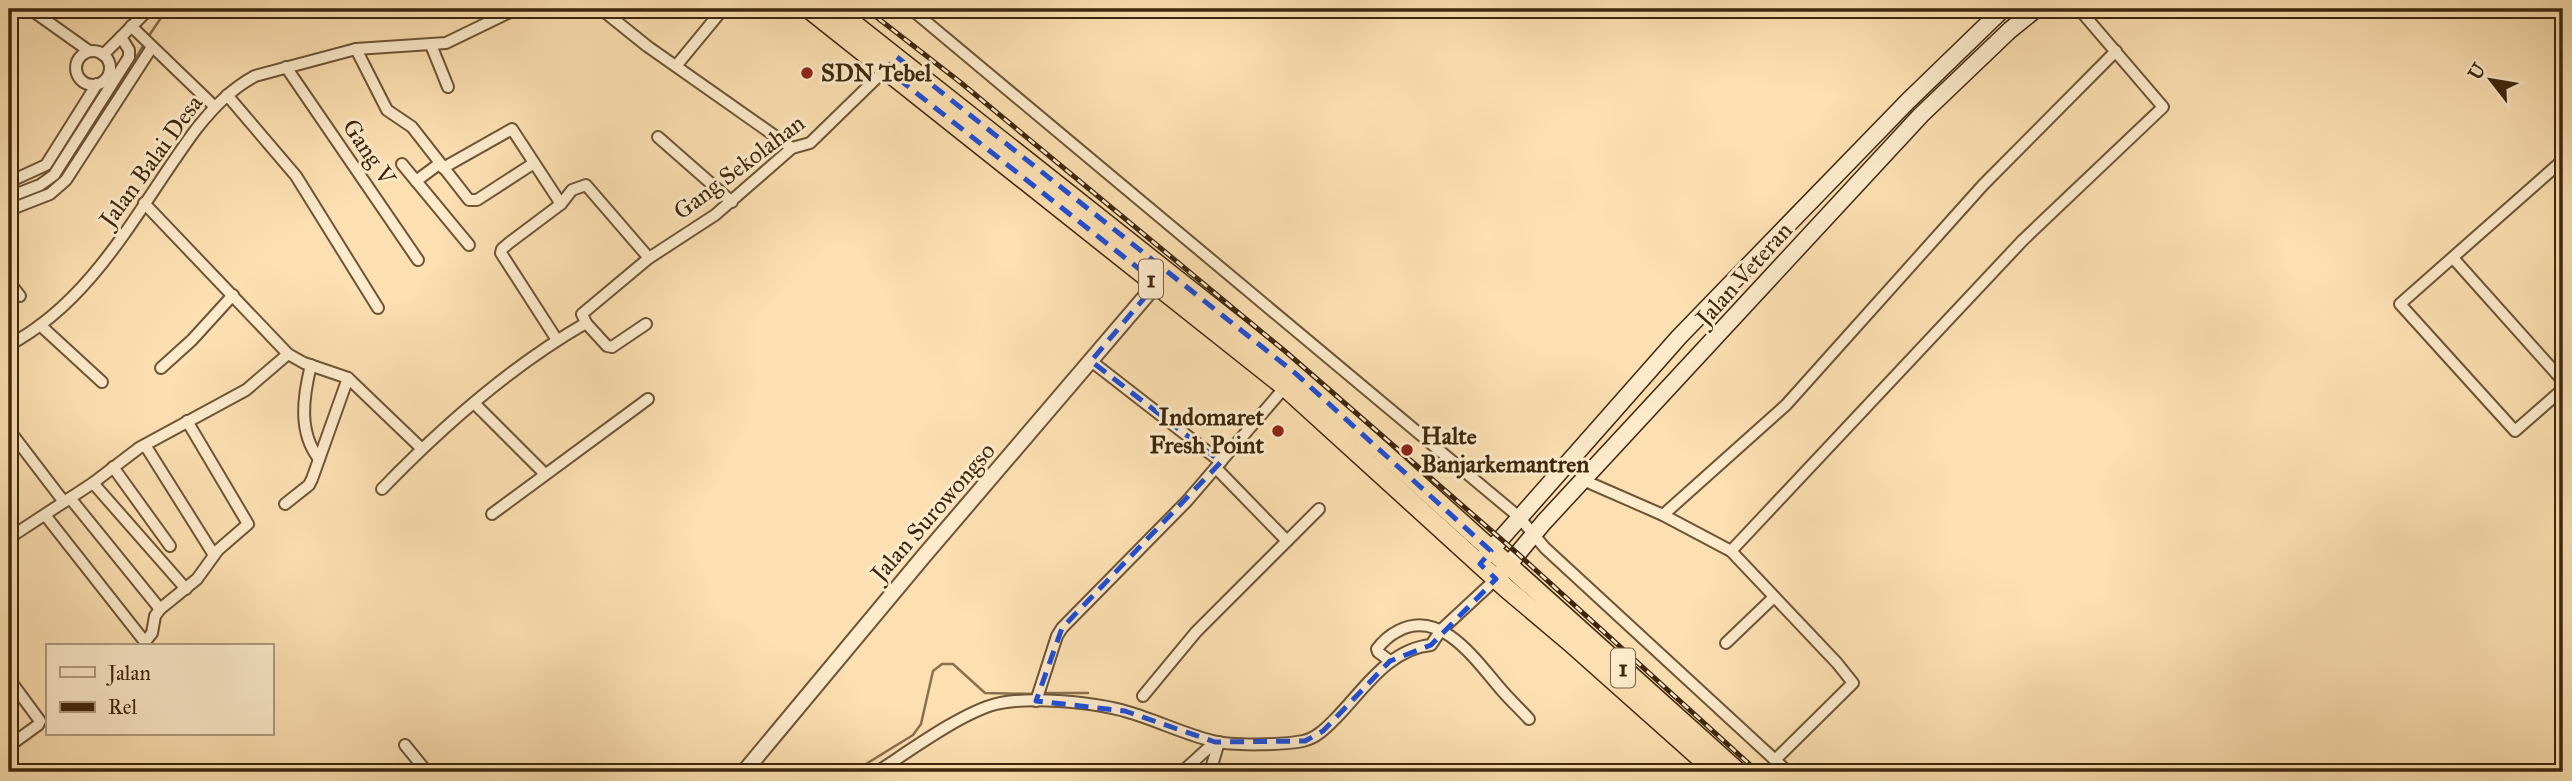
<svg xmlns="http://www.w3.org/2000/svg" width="2572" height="781" viewBox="0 0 2572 781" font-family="'IM FELL Great Primer',serif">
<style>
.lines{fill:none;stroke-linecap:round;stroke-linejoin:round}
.stream{stroke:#89704e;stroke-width:2.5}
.minor-casing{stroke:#6e5436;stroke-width:14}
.tertiary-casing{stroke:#6e5436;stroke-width:18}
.secondary-casing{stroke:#3e260d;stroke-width:19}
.trunk-casing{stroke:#3e260d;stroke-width:21}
.minor{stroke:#fdebcc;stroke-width:10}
.tertiary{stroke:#fdebcc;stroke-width:14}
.secondary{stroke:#fdebcc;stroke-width:16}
.trunk{stroke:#fce0b1;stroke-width:18}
.rail-casing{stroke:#3e260d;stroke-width:5}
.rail{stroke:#fdebcc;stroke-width:2.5;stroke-dasharray:8;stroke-linecap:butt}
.marked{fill:none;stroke:#1d4ed8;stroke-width:5;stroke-dasharray:14 9;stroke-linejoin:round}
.poi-dot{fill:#8f2418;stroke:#fdebcc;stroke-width:2.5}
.labels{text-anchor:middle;stroke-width:6;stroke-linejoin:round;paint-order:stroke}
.shield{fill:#fdebcc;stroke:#776146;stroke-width:2}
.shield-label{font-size:23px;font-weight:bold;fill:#3e260d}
.poi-label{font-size:24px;font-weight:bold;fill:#3e260d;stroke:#fdebcc;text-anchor:start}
.street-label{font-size:24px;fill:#3e260d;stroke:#fdebcc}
</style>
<rect width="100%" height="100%" fill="#fce0b1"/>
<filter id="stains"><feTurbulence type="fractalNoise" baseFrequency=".00286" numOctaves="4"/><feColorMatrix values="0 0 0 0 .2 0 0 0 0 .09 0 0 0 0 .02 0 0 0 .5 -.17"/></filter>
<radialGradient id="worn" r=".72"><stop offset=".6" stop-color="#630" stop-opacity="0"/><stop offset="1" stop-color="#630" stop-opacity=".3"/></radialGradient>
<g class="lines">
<g class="stream">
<path d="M148 37 167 9"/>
<path d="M42 192 59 177 71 162 145 43"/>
<path d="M9 203 36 194"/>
<path d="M1043 693H1088"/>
<path d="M853 772 913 735 921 724 933 671 942 664H953L985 693 1036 694"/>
</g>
<defs>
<g id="minor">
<path d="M30 9 89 51"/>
<path d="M601 9 647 46 792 148"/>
<path d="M911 9 1519 517 1545 548 1788 772"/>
<path d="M131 26 215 107"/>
<path d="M431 45 448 87"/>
<path d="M356 49 387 110 412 127 469 200H477L534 163"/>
<circle cx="93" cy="68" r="17"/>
<path d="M103 55 149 9"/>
<path d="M676 66 723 9"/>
<path d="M286 67 418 260"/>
<path d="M227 95 296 176 378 308"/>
<path d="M658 137 732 202"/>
<path d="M2563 160 2400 304 2515 431 2563 389"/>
<path d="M402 164 469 245"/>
<path d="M443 168 512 129 561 204"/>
<path d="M416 181 439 164"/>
<path d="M9 182 46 165 97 84"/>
<path d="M9 197 40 185 54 175 129 57V50L121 37"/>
<path d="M144 203 288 354 304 363 348 378 421 448"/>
<path d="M9 210 50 194 66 180 152 47"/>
<path d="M2453 258 2563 381"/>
<path d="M9 282 20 296"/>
<path d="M586 323 582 314 649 258"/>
<path d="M40 325 102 382"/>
<path d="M557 340 501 253 502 249 509 243 561 204 572 190 586 185 649 258 715 215 792 148 810 143 888 67"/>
<path d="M9 345C96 299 140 204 197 128 214 107 231 89 255 76L356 49 446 43 516 9"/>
<path d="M1091 361 1221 462"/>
<path d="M311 365C303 397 298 432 319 459"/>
<path d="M161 368 192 340 233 295"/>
<path d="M474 403 545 474"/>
<path d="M9 430 64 502"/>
<path d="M145 445 214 555"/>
<path d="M113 467 170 546"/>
<path d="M1216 468 1287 541"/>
<path d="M1583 480 1663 515 1731 551 1837 663 1853 683 1775 760"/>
<path d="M93 483 186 589"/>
<path d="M382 489C441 428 511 366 586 323L607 346 612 347 646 324"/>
<path d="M70 498 160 609"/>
<path d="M285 504 309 485 312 479 348 378"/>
<path d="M492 514 648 399"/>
<path d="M45 515 145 642 152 633 155 616 160 609 197 579 218 550 248 524 187 421"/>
<path d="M1663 515 1786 405 1983 185 2116 51"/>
<path d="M9 538 93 483 139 448 246 390 288 354"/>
<path d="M1731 551 2023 240 2163 107 2079 9"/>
<path d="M1726 643 1774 597"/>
<path d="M1390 661 1378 652 1377 649C1383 641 1390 635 1398 631 1440 608 1475 659 1499 687 1508 698 1519 708 1529 719"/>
<path d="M9 679 40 721 38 725 9 746"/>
<path d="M1143 696 1196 632 1319 509"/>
<path d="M1036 701 1057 636 1062 628 1187 501 1285 387"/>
<path d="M405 745 427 772"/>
<path d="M877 772C908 752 961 713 996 704 1029 696 1095 702 1128 712 1156 720 1184 734 1213 741 1233 746 1283 745 1303 741 1317 738 1327 727 1337 717 1364 689 1389 649 1431 645L1441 630 1496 579"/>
<path d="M1182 772 1215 742"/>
<path d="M1210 772 1219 742"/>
</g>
<path id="tertiary" d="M744 772 923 557 1157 283"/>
<g id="secondary">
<path d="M1483 559 1679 337 1908 101 2003 9"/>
<path d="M1500 575 1544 522 1921 115 2010 30 2036 9"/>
</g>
<g id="trunk">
<path d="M809 9 1285 387 1506 588 1570 642 1716 772"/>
<path d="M835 9 1295 373 1738 772"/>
</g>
</defs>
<use href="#minor" class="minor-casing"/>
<use href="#tertiary" class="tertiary-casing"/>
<use href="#secondary" class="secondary-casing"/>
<use href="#trunk" class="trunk-casing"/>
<use href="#minor" class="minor"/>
<use href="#tertiary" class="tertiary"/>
<use href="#secondary" class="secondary"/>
<use href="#trunk" class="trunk"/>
<defs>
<path id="rail" d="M866 9 960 82 1286 352 1517 553 1758 772"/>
</defs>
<use href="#rail" class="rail-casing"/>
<use href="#rail" class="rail"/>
</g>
<path class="marked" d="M897 57 1295 373 1491 551 1480 564 1496 579 1431 645 1390 661 1323 731 1305 741 1215 742 1125 711 1036 701 1062 628 1221 462 1091 361 1157 283 886 69Z"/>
<g class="poi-dot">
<circle cx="807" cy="73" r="7"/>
<circle cx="1278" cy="431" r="7"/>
<circle cx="1407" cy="450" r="7"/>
</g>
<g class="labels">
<g class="shield">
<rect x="1139" y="259.5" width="24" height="39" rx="5"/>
<rect x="1611" y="648.5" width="24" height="39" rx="5"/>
</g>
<g class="shield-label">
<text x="1151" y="287">1</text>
<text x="1623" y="676">1</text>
</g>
<g class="poi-label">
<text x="821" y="81">SDN Tebel</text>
<text x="1264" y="425" text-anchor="end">Indomaret<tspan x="1264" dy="28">Fresh Point</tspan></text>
<text x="1421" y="444">Halte<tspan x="1421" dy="28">Banjarkemantren</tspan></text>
</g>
<g class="street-label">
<text transform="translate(369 152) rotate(56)" y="8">Gang V</text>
<text transform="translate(151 161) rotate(-54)" y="8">Jalan Balai Desa</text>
<text transform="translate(739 167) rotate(-37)" y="8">Gang Sekolahan</text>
<text transform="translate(1744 274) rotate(-48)" y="8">Jalan Veteran</text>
<text transform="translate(933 512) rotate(-49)" y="8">Jalan Surowongso</text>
</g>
</g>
<rect width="2572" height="781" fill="none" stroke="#fce0b1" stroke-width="35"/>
<rect x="10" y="10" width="2551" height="760" fill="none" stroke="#3e260d" stroke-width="3.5"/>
<rect x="18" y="18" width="2537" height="746" fill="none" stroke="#3e260d" stroke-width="2"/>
<rect x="46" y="644" width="228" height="91" fill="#fdebcc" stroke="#b19c80" stroke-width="2"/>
<rect x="60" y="667" width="35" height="10" fill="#fdebcc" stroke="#b19c80" stroke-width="2"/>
<text x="108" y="680" font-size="21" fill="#3e260d">Jalan</text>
<rect x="60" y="702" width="35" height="10" fill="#3e260d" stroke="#b19c80" stroke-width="2"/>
<text x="108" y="714" font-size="21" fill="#3e260d">Rel</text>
<g transform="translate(2491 80) rotate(301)" stroke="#fdebcc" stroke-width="5" paint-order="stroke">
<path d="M0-5L12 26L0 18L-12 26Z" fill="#3e260d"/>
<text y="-10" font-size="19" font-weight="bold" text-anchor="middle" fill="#3e260d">U</text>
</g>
<rect width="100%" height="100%" filter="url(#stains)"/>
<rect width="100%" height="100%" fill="url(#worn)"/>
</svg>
